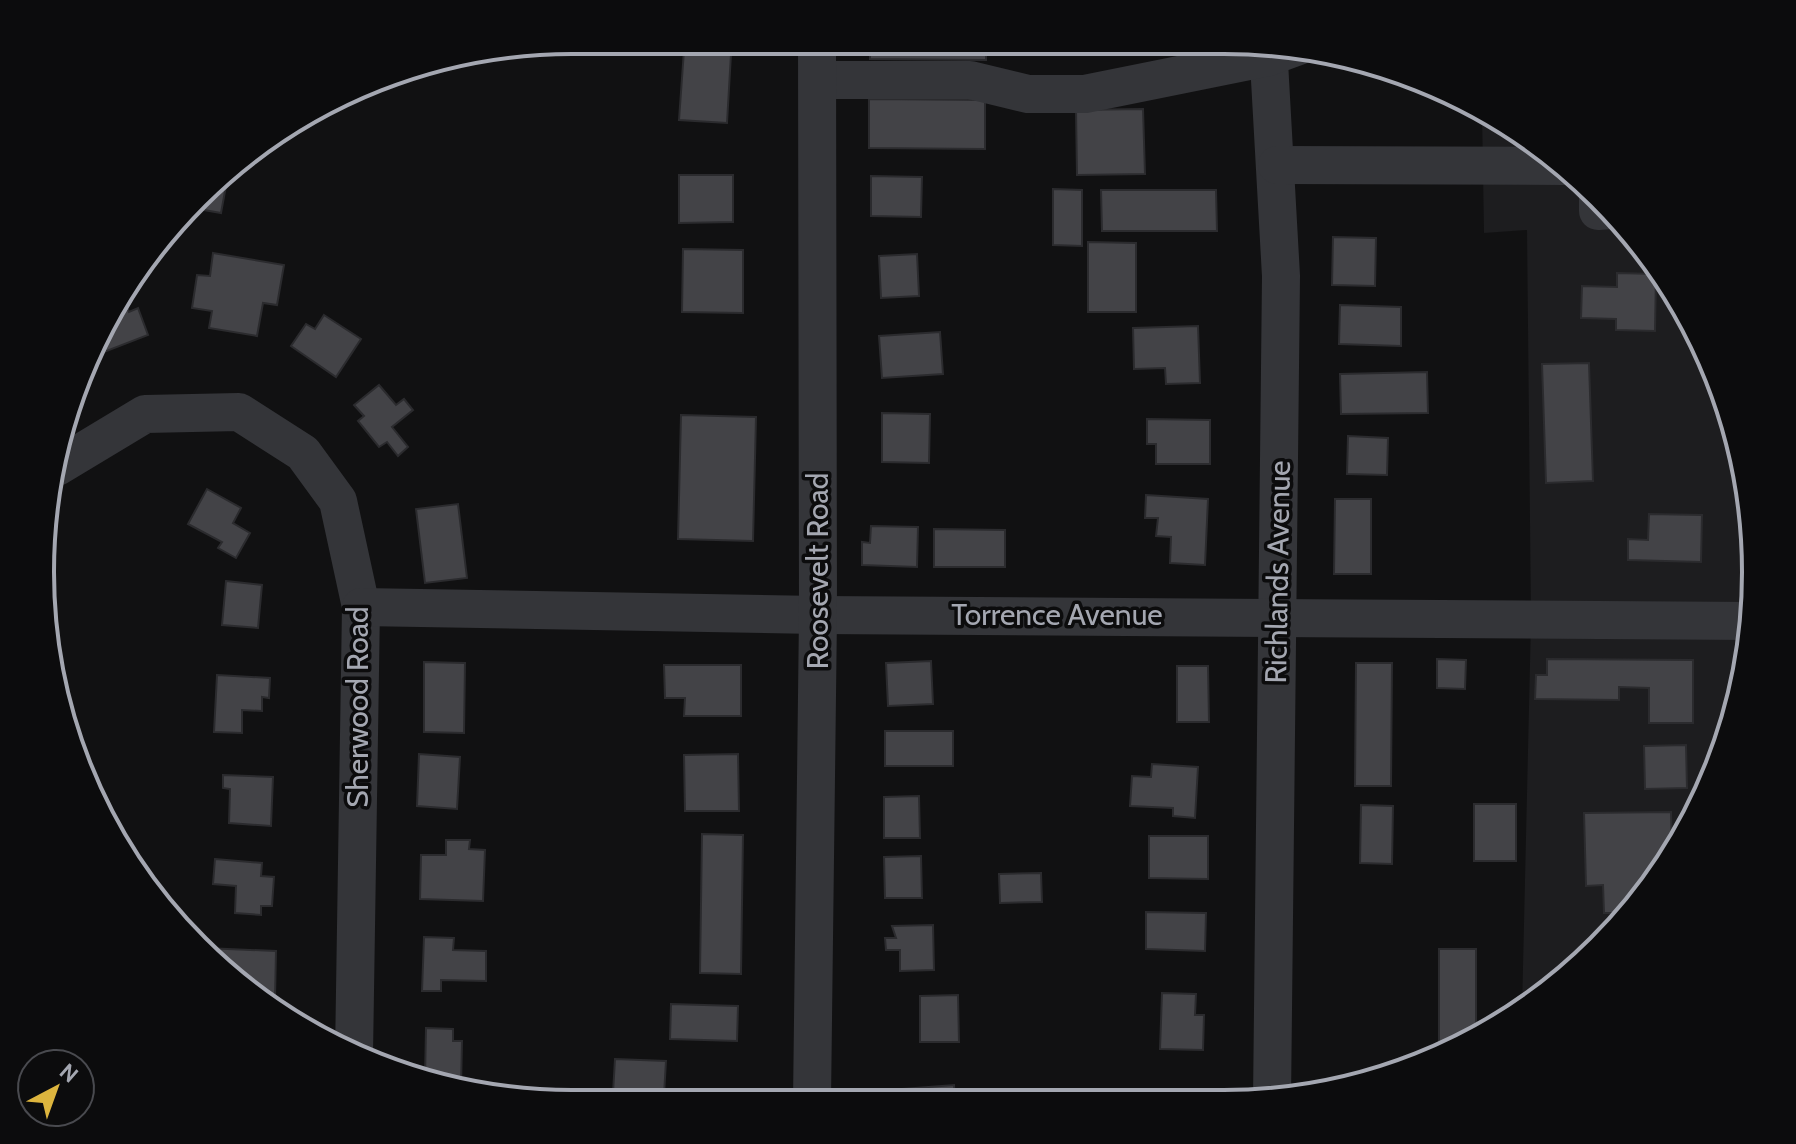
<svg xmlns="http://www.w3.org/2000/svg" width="1796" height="1144" viewBox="0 0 1796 1144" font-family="Cabin,sans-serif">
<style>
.built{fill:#1d1d1f}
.building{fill:#434347;stroke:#2b2b2e;stroke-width:2}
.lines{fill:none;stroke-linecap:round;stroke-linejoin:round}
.minor{stroke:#343539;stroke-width:38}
.labels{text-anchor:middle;stroke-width:7;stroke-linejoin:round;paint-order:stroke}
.street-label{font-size:30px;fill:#a4a7b1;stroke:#0c0c0d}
.rim{fill:none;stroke:#a4a7b1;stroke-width:4}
</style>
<rect width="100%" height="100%" fill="#111112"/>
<path class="built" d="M1482 112 1548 150 1624 222 1685 306 1728 401 1752 503 1755 607 1738 710 1701 808 1646 896 1548 994 1522 1010 1531 620 1527 230 1484 233Z"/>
<g class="building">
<path d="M870 42 986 43V60L870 59Z"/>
<path d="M684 50 731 54 727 123 679 120Z"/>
<path d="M869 99 985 100V149L869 148Z"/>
<path d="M1143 109 1145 174 1077 175 1076 110Z"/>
<path d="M228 175 221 213 193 208Z"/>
<path d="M679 175H733V222L679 223Z"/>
<path d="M871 176 922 177 921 217 871 216Z"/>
<path d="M1053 189 1082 190V246L1053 245Z"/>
<path d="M1101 190H1216L1217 231H1102Z"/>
<path d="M1333 237 1376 238 1375 286 1332 285Z"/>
<path d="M1088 242 1136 243V312H1088Z"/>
<path d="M683 249 743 250V313L682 312Z"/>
<path d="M213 253 284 265 277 305 263 303 257 336 209 328 212 311 192 308 197 275 210 276Z"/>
<path d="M917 254 919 296 881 298 879 256Z"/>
<path d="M1617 273 1656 274 1655 331 1616 330V319L1581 318 1582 286 1617 287Z"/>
<path d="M123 298 129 312 138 308 148 335 104 352 100 341Z"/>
<path d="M1340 305 1401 307V346L1339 344Z"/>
<path d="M324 315 361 339 336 377 291 346 306 324 315 329Z"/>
<path d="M1198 326 1200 383 1166 384 1165 368 1134 369 1133 328Z"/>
<path d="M940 332 943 374 882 378 879 336Z"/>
<path d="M1589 363 1593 481 1546 483 1542 364Z"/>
<path d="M1427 372 1428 413 1341 414 1340 374Z"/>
<path d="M379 385 396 405 404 399 413 410 392 427 408 447 398 456 387 442 379 447 358 421 364 416 354 405Z"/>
<path d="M882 413 930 414 929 463 882 462Z"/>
<path d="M681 415 756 417 753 541 678 539Z"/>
<path d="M1147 419 1210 420V464H1156V444H1147Z"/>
<path d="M1348 436 1388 438 1387 475 1347 474Z"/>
<path d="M207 489 241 508 233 523 250 533 236 558 218 548 222 542 188 524Z"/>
<path d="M1146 495 1208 499 1205 565 1170 563 1171 537 1156 536 1158 518H1145Z"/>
<path d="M1335 499H1371V574H1334Z"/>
<path d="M458 504 467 578 425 583 416 509Z"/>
<path d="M1649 514 1702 515 1701 562 1628 560V539L1648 540Z"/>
<path d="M871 526 918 527 917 567 862 565V542L870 543Z"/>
<path d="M934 529 1005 530V567H934Z"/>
<path d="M226 581 262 585 258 628 222 625Z"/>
<path d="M1437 659 1466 660 1465 689 1437 688Z"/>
<path d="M1547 659 1693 660V723H1649V688L1619 687V700L1535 699 1536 675H1547Z"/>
<path d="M931 661 933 704 888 706 886 663Z"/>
<path d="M424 662 465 663 464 733 424 732Z"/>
<path d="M1356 663H1392L1391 786H1355Z"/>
<path d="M664 665H741V716H684L685 698H665Z"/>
<path d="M1177 666H1208L1209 722H1177Z"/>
<path d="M217 675 270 678 269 698 262 697V711L242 710V733L214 732Z"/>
<rect x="885" y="731" width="68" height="35"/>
<path d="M1686 745 1687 788 1645 789 1644 746Z"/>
<path d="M419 754 460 757 457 809 417 806Z"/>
<path d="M738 754 739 811H685L684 755Z"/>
<path d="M1152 764 1198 767 1195 818 1173 816V808L1130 806 1132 776 1151 777Z"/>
<path d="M223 775 273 777 271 826 229 823 230 789 223 788Z"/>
<path d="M919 796 920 838H884V797Z"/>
<rect x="1474" y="804" width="42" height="57"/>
<path d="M1361 805 1393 806 1392 864 1360 863Z"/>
<path d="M1671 812 1672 854 1646 896 1629 913H1604L1603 885 1586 886 1584 813Z"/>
<path d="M702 834 743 835 741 974 700 973Z"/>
<path d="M1149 836H1208V879L1149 878Z"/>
<path d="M446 840H470L469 849 485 850 483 901 420 899 421 855H446Z"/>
<path d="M921 856 922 898H885L884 857Z"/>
<path d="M215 859 262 863 261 876 274 877 272 906H261V915L235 913 236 886 213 884Z"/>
<path d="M1041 873 1042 902 1000 903 999 874Z"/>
<path d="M1146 912 1206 913 1205 951 1146 949Z"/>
<path d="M933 925 934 970 900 971V950H886L885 938H896L892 926Z"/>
<path d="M424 937 454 938 453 950 486 951V981L441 980V991H422Z"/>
<path d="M205 948 276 951 275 998 248 994Z"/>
<path d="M1439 949H1476V1039L1465 1045 1439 1046Z"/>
<path d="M1162 993 1196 994 1195 1015H1204L1203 1050 1160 1049Z"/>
<path d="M958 995 959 1042H920V996Z"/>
<path d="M671 1004 738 1006 737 1041 670 1039Z"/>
<path d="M426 1028 453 1029V1041H462L461 1087 425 1079Z"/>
<path d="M615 1059 666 1061 664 1095 613 1093Z"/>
<path d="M954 1085 955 1101H904L903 1089Z"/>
<path d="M1114 1090 1179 1091V1102H1114Z"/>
</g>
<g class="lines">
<g class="minor">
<path d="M1268 44 1281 276 1272 1101"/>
<path d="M818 80H970L1028 94H1085L1269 57 1299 46"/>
<path d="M1277 165 1565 166"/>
<path d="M1598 197V211L1612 210"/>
<path d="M57 467 145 414 239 412 303 453 338 501 361 607 354 1055"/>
<path d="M361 607 818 615 1753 621"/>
<path d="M812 1101 818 615 817 42"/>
</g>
</g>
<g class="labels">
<g class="street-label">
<text transform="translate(818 571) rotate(-90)" y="10">Roosevelt Road</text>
<text transform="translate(1278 572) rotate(-89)" y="10">Richlands Avenue</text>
<text x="1057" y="625">Torrence Avenue</text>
<text transform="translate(358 707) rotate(-90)" y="10">Sherwood Road</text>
</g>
</g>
<path d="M0 0H1796V1144H0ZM572 54H1224A518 518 0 0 1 1742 572V572A518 518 0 0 1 1224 1090H572A518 518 0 0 1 54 572V572A518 518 0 0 1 572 54Z" fill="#0c0c0d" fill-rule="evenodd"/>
<path class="rim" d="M572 54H1224A518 518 0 0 1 1742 572V572A518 518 0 0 1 1224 1090H572A518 518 0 0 1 54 572V572A518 518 0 0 1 572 54Z"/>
<g transform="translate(56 1088) rotate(41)"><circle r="38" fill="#0c0c0d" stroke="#494a4f" stroke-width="2"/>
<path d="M0-6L14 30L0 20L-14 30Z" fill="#ddb53e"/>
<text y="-12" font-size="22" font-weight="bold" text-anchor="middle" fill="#a4a7b1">N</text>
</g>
</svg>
